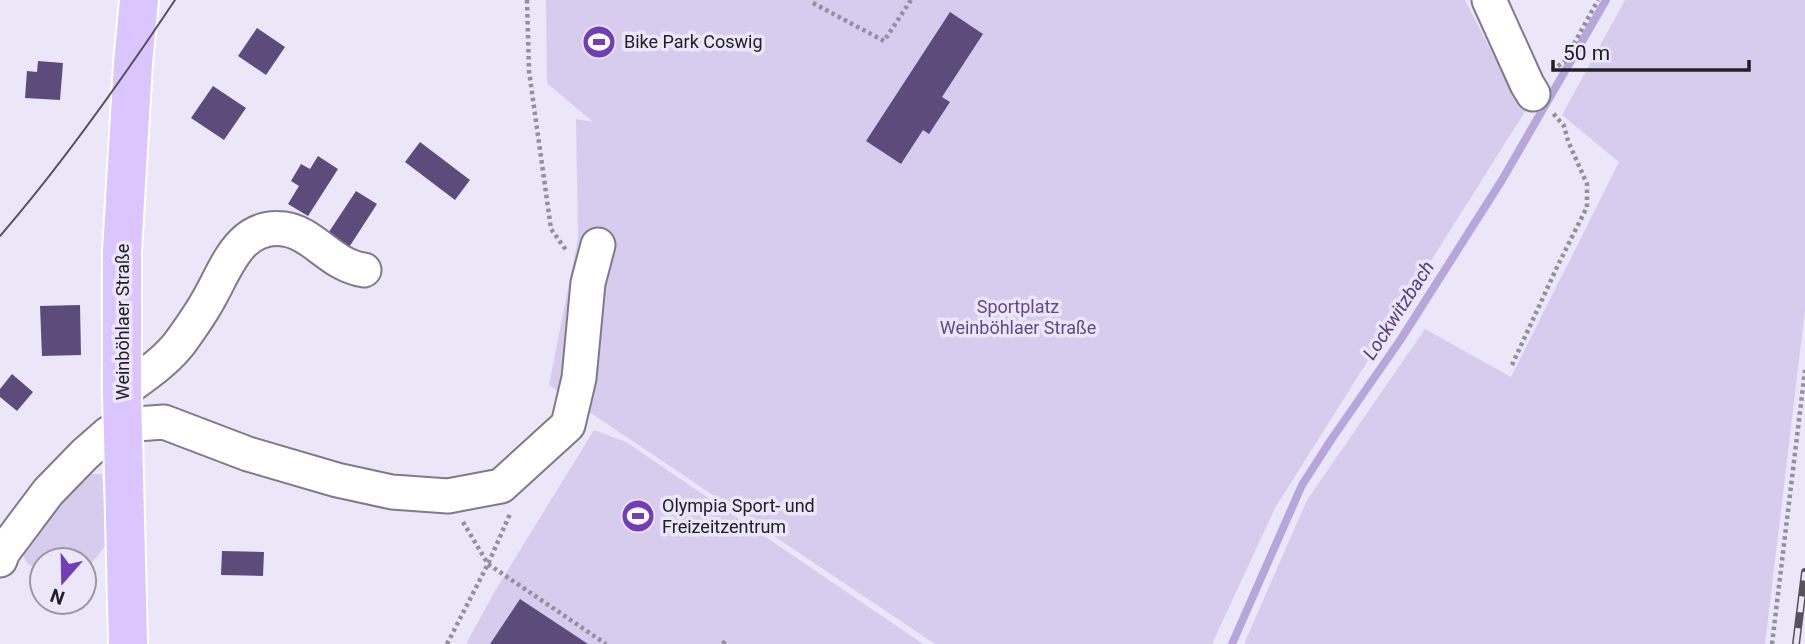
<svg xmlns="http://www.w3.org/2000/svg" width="1805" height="644" viewBox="0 0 1805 644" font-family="Roboto,sans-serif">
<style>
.green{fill:#d7ccee}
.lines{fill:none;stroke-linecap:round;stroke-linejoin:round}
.stream{stroke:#b7a6db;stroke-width:8}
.building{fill:#5d4c7b}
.minor-casing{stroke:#7f7a8b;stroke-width:37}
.major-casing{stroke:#fff;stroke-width:42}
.path{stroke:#938f9c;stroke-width:4.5;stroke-dasharray:3.5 3.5;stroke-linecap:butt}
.minor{stroke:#fff;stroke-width:33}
.major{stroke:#dac5fe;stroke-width:38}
.tram{stroke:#55525c;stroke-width:2}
.rail-casing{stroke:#55525c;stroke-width:8}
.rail{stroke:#ece6f9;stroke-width:5;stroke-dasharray:16;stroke-linecap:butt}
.labels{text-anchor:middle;stroke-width:7;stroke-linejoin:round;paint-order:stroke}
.poi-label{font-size:18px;fill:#222027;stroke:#ece6f9;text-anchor:start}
.park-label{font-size:18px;fill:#61488a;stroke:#ece6f9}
.street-label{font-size:18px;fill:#222027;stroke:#ece6f9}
.water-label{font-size:19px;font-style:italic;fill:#563d7e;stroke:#ece6f9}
</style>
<rect width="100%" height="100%" fill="#ece6f9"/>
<g class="green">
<path d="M546 0H1465L1506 80 1531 102 1275 508 1212 644H935L549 385 578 238 576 119 593 122 547 83Z"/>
<path d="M1625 0H1805V310L1765 644H1244L1307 500 1425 329 1511 377 1619 162 1562 115Z"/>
<path d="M594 430 626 442 923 644H466L495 591Z"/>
<path d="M81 474H102L108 542 84 573V560H42V575L26 562 20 548Z"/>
</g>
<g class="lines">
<path class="stream" d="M1232 644 1302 485 1331 440 1401 339 1502 180 1606 0"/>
</g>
<g class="building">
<path d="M950 12 983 34 942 97 950 102 929 134 923 130 901 164 866 141Z"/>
<path d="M257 28 285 47 266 75 238 56Z"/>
<path d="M38 61 63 63 60 100 25 98 27 71 37 72Z"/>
<path d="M213 86 246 108 224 140 191 118Z"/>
<path d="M420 142 470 180 455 200 405 162Z"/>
<path d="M318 156 338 169 308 216 288 204 299 186 291 181 301 164 310 169Z"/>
<path d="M356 191 377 204 346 252 325 238Z"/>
<path d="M80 305 81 355 42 356 40 306Z"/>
<path d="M12 374 33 392 17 411 0 397V389Z"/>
<path d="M222 551 264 552 263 576 221 575Z"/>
<path d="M520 599 588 644H490Z"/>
</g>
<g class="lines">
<defs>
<g id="minor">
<path d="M1489 0 1527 84 1533 94"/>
<path d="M122 392C142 377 163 364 179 344 190 329 202 312 211 295 228 264 241 224 284 229 314 233 330 265 364 270"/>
<path d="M0 560 3 552 48 492 85 454 109 433 123 425 164 422 248 454 337 480 392 492 448 496 501 486 568 425 579 378 588 283 598 245"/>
</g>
<path id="major" d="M128 644 122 392V252L133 63 139 0"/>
</defs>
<use href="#minor" class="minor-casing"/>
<use href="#major" class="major-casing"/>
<g class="path">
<path d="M527 0 529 71 551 229 566 250"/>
<path d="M813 3 884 41 911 0"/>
<path d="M1552 70 1564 62 1598 0"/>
<path d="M1512 365 1558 265 1587 207V184L1568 141 1564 126 1552 112"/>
<path d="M463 522 488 564 606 644"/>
<path d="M447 644 488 564 510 514"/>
<path d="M723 644 725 641"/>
<path d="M1772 644 1805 370"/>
</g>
<use href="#minor" class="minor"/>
<use href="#major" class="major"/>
<path class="tram" d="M0 236C64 162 121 81 175 0"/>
<defs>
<path id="rail" d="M1796 644 1805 572"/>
</defs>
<use href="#rail" class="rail-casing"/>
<use href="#rail" class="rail"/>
</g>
<defs>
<symbol id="stadium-disc" viewBox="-11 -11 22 22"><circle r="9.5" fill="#723eb5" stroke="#ece6f9"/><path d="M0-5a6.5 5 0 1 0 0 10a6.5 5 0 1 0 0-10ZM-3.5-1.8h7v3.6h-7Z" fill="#fff"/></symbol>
</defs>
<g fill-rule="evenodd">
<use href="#stadium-disc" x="580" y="23" width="38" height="38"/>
<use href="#stadium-disc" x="619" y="497" width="38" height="38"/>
</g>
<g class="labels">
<g class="poi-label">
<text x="624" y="48">Bike Park Coswig</text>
<text x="662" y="512">Olympia Sport- und<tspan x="662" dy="21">Freizeitzentrum</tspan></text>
</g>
<g class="park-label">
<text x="1018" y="313">Sportplatz<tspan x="1018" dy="21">Weinböhlaer Straße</tspan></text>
</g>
<g class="street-label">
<text transform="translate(123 322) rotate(-90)" y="6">Weinböhlaer Straße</text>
</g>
<g class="water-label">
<text transform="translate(1398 310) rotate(-57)" y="7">Lockwitzbach</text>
</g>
</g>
<g transform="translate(63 581) rotate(200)"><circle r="33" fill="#ece6f9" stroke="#9b97a5" stroke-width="2"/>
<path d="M0-5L12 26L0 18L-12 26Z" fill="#723eb5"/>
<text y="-10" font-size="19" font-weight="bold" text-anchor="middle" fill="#222027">N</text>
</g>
<path d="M1553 60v10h196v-10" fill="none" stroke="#222027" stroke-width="3.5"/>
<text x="1563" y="60" font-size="21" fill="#222027" stroke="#ece6f9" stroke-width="5" paint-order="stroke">50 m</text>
</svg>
